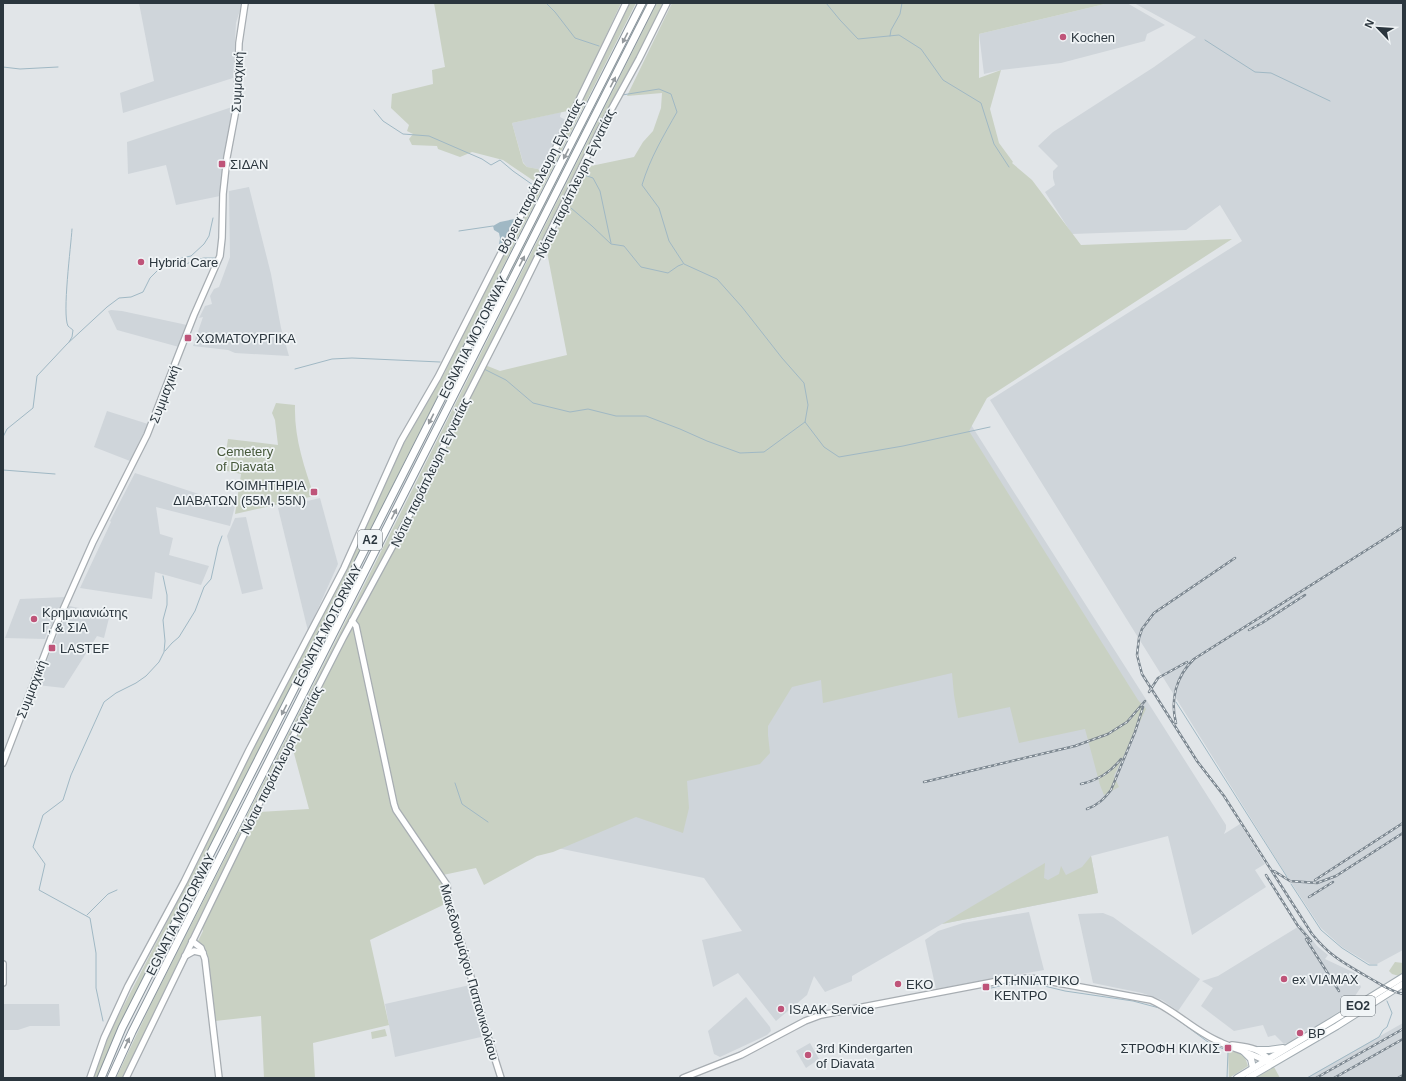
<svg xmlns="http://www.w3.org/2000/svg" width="1406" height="1081" viewBox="0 0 1406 1081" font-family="Arial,sans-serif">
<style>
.built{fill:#cfd5da}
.green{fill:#c9d1c3}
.water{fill:#a0b8c4}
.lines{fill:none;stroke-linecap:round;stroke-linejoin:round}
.stream{stroke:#a0b8c4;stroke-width:1}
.secondary-casing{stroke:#a7adb2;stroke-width:8}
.primary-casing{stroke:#a2acb2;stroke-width:8}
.highway-casing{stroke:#8a959d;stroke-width:9}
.secondary{stroke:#fff;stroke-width:5.5}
.primary{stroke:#fff;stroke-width:6}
.highway{stroke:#fff;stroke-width:7}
.rail-casing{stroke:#7c8790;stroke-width:2.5}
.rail{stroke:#f0f4f6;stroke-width:1;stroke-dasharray:3;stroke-linecap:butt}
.oneway{fill:#959a9e}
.poi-dot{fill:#bf5479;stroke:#f0f4f6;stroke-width:1.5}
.labels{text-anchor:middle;stroke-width:3.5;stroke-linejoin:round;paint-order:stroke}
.shield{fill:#f0f4f6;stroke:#666f75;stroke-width:1}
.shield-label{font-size:12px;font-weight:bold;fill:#2b363e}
.poi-label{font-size:13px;fill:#2b363e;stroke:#f0f4f6;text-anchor:start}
.street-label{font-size:13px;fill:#2b363e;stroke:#f0f4f6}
.park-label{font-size:13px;fill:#46583a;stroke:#f0f4f6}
</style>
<rect width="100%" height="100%" fill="#e1e5e8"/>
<g class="built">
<path d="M139 3H242L236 23 233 78 123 113 120 93 154 81Z"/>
<path d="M1109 3H1127L1165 25 1147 34 1145 41 1061 63 1001 70 984 74 979 34Z"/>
<path d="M1134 3H1403V950L1377 964H1370L1342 947 1321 928 1290 881 990 400 1242 241 1220 205 1186 230 1072 234 1045 192 1055 185 1053 178V171L1058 166 1038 146 1053 132 1154 67 1196 37Z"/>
<path d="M232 107 220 196 176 205 166 165 128 174 127 142Z"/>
<path d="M561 112 560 117 566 120 540 171 538 169 527 167 523 162 512 123Z"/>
<path d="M249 187 271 274 281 328 289 356 235 353 228 350 193 346 203 317 199 318 205 306 212 304 210 296 214 289 219 287 230 257 229 191Z"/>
<path d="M877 277 1226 825V829L1224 834 1240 824 1265 864 1255 870 1266 887 1192 935 1168 836 1091 856 1098 893 942 924 852 976V981L825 992 814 976 807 995 776 1021 738 973 713 987 702 940 742 931 704 878 523 841Z"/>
<path d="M111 310 122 311 187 325 181 337 179 347 117 330 108 311Z"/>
<path d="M107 411 148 424 130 461 94 447Z"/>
<path d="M135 473 235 506 230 526 156 507 160 534 173 538 169 555 209 566 201 585 155 572 152 599 80 588 111 522 110 521Z"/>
<path d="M320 498 338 564 308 631 278 508Z"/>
<path d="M246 517 263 589 242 594 227 536 235 518Z"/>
<path d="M65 597 51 626H49L45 639 5 638 20 599Z"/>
<path d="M69 606 110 614 104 638 97 636 64 688 37 685Z"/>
<path d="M1029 912 1044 970 936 989 925 940 938 931 963 923Z"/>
<path d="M1103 913 1113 917 1124 925 1200 979 1178 1011 1162 1000 1142 993 1093 983 1078 914Z"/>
<path d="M1301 925 1317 946 1328 955 1325 959 1355 973 1361 987 1349 1005 1292 1042 1284 1044 1275 1035 1268 1037 1263 1025 1234 1031 1201 1006 1213 988 1202 981 1218 976Z"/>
<path d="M470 985 485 1036 395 1057 385 1004Z"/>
<path d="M746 997 770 1027 771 1031 767 1035 720 1057 714 1054 708 1031Z"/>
<path d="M3 1004H59L60 1026H30L18 1030H3Z"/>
<path d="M1403 1023V1078H1306Z"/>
<path d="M810 1043 819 1059 806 1068 796 1051Z"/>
</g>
<g class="green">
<path d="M434 3H621L572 110 512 123 523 163 527 167 538 169 540 171 534 181 503 160 472 152 460 157 438 149 437 146 412 145 409 139 413 134 407 131 409 125 391 108 392 94 433 84 432 70 445 67Z"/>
<path d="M630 3H636L111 1044 99 1078H94L106 1040 197 864 246 759 347 565 401 448 445 372 497 265 591 84Z"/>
<path d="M647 3H649L500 297H498Z"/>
<path d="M657 3H664L420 492 305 708 184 950 123 1078H116L153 1000 393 528Z"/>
<path d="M672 3H1109L979 34V78L1001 70 990 109 999 143 1013 162 1012 163 1032 180 1081 245 1232 239 987 398 969 431 1138 700 1146 709 1114 776 1119 787 1104 795 1100 785 1085 729 1019 743 1010 707 958 718 954 695 952 673 823 703 821 680 792 687 768 726V735L770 753 760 764 687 781 689 808 683 833 636 817 553 852 537 856 484 885 476 868 443 875 439 878 444 887 443 905 370 940 389 1025 313 1043 315 1078H264L261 1016 215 1021 207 954 198 941 203 931 202 927 259 812 309 809 292 746 339 651 427 487 485 365 500 371 567 355 547 252 586 167 634 157 643 142 653 131 661 108 662 93 627 96Z"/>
<path d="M276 403 295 405C294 438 304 466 314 496L235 514 241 474 223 470 228 439 278 445 275 420 272 413Z"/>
<path d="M1091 856 1098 893 942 924 1045 863 1044 878 1048 880 1059 874 1061 866 1066 875 1082 867Z"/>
<path d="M1395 962 1403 963V973L1399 976 1392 974 1389 971Z"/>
<path d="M385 1029 387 1036 372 1039 371 1032Z"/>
<path d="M1228 1050C1240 1053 1245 1054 1248 1066L1229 1078Z"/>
<path d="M1274 1067 1280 1078H1255Z"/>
</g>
<path class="water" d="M519 218 500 251H498L500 238 499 233 494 230 493 226 500 222Z"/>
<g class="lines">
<g class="stream">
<path d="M546 3 555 12 575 38 599 46"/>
<path d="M826 3 840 20 858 39 899 35 921 49 943 80 981 103 994 144 1009 167"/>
<path d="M890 36 891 30 900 14 902 3"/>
<path d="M1205 40 1255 72 1271 73 1330 101"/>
<path d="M3 67 20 69 58 67"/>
<path d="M622 95 659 89 671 94 677 112C664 135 650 158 642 185L659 208 669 241 684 264 717 279 742 307 782 358 804 383 808 405 805 422 824 447 839 457 903 446 990 427"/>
<path d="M374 110 383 121 403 134 429 136 482 159 491 165 500 160 513 171 533 185"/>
<path d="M584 168V175L593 178 600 191 611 243"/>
<path d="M571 208 592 226 611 244 624 246 641 267 668 273 678 266 683 264"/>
<path d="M459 231 493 226"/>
<path d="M171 264 183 266 194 260 204 258H216"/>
<path d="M69 342 72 337 73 330C73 330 69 327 68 326 62 314 71 246 72 229"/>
<path d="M295 369 332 359 352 358 440 362"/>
<path d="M484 369 506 380 533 403 570 412 588 409 616 416H646L680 429 707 441 740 453 764 452 805 422"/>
<path d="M3 437 7 429 33 408 37 376 67 344 107 307 119 298 131 297 143 292 150 278 161 267 182 258 191 256 204 244 209 236 213 218"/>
<path d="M3 470 55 474"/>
<path d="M165 651 172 643 179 637 195 611 204 587 211 579 218 547 222 536"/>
<path d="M1176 702 1287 877"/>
<path d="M455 783 462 804 488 822"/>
<path d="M1291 884 1321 930 1342 948 1369 965H1377"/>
<path d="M87 915 108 894 117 890"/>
<path d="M987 989 1004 985 1036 984 1065 991 1133 1001 1163 1009 1208 1042 1228 1051 1227 1078"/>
<path d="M103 1021 96 988V953L90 918 39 890 45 864 33 847 43 815 63 800 71 775 104 702 116 693 136 683 146 676 159 662 164 652 165 641 163 620 167 605V595L163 576"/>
<path d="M1307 1078 1379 1037 1383 1030 1387 1027 1392 1013 1387 1001"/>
</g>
<defs>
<g id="secondary">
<path d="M352 621 356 626 394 804 396 810 447 885 449 907 461 942 488 1037 501 1078"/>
<path d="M3 763 54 630 93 542 147 435 194 315 220 256 222 238 223 194 227 157 237 104 239 43 245 3"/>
<path d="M192 941 201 948 205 959 219 1078"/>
<path d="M185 956 194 951 203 953"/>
<path d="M3 964V983"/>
<path d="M1232 1045C1248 1047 1262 1048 1271 1063"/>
<path d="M90 1078 104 1038 128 986 184 882 249 750 344 568 401 441 438 377 500 255 547 166 626 3"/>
<path d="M126 1078 256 810 315 693 343 638 417 501 465 401 518 297 600 130 639 59 667 3"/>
<path d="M683 1078 741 1055 805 1021 821 1015 1009 979 1031 978 1151 1000C1176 1011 1195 1032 1220 1042 1229 1047 1263 1057 1268 1063"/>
</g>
<g id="primary">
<path d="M1258 1050H1269L1283 1048"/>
<path d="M1244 1052 1251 1059 1253 1068"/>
<path d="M1237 1078 1332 1021 1403 977"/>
<path d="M1248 1078 1337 1026 1403 984"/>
</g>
<g id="highway">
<path d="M101 1078 122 1028 642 3"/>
<path d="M111 1078 132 1032 652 3"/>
</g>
</defs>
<use href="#secondary" class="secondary-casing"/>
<use href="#primary" class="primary-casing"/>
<use href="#highway" class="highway-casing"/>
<use href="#secondary" class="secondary"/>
<use href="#primary" class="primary"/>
<use href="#highway" class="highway"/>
<defs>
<g id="rail">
<path d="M1235 558 1154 613 1142 629 1139 638 1137 655 1142 674 1197 761 1224 796 1312 934C1330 956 1342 962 1366 976 1379 983 1389 991 1403 994"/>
<path d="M1249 630 1262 623 1305 595"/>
<path d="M1149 692 1158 678 1187 662"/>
<path d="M1176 723C1170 700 1176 676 1194 659L1403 527"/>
<path d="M924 782 1075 746 1108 734 1127 722 1145 701"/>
<path d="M1081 784C1098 780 1110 773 1121 759"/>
<path d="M1087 809C1098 805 1104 799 1111 790L1135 732 1143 707"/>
<path d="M1274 871 1290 881 1317 883 1336 876 1403 833"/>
<path d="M1266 875 1298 926 1311 941"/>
<path d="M1315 880 1403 823"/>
<path d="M1309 897 1333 882"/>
<path d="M1306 939 1339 991"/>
<path d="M1316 1078 1403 1029"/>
<path d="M1334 1078 1403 1039"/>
<path d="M1398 1078 1403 1075"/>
</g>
</defs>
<use href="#rail" class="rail-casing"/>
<use href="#rail" class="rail"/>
</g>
<defs><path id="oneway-solid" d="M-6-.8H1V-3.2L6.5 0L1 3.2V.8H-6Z"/></defs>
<g class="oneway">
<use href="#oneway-solid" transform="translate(625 38) rotate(117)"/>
<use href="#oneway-solid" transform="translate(613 82) rotate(-63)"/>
<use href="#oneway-solid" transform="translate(566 154) rotate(117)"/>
<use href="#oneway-solid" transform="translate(522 261) rotate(-63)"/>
<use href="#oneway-solid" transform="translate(431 419) rotate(117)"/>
<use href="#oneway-solid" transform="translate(394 514) rotate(-63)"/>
<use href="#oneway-solid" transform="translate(284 710) rotate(117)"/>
<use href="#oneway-solid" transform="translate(127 1043) rotate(-65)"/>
</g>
<g class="poi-dot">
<circle cx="1063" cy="37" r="4"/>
<rect x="218" y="160" width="8" height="8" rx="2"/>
<circle cx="141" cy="262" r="4"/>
<rect x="184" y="334" width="8" height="8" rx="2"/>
<rect x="310" y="488" width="8" height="8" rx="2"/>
<circle cx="34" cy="619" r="4"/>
<rect x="48" y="644" width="8" height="8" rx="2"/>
<circle cx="1284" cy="979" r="4"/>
<circle cx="898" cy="984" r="4"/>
<rect x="982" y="983" width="8" height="8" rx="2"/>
<circle cx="781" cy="1009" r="4"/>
<circle cx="1300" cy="1033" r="4"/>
<rect x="1224" y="1044" width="8" height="8" rx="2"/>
<circle cx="808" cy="1055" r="4"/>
</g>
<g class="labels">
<g class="shield">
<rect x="358" y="530" width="24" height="20" rx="3"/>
<rect x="1341" y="996" width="34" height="20" rx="3"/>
</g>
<g class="shield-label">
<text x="370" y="544">Α2</text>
<text x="1358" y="1010">ΕΟ2</text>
</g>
<g class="poi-label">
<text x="1071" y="42">Kochen</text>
<text x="230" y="169">ΣΙΔΑΝ</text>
<text x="149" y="267">Hybrid Care</text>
<text x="196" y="343">ΧΩΜΑΤΟΥΡΓΙΚΑ</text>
<text x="306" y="490" text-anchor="end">ΚΟΙΜΗΤΗΡΙΑ<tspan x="306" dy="15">ΔΙΑΒΑΤΩΝ (55Μ, 55Ν)</tspan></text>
<text x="42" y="617">Κρημνιανιώτης<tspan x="42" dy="15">Γ, &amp; ΣΙΑ</tspan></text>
<text x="60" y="653">LASTEF</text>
<text x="1292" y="984">ex VIAMAX</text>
<text x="994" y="985">ΚΤΗΝΙΑΤΡΙΚΟ<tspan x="994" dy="15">ΚΕΝΤΡΟ</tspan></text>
<text x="906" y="989">EKO</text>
<text x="789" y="1014">ISAAK Service</text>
<text x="1308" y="1038">BP</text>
<text x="816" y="1053">3rd Kindergarten<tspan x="816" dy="15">of Diavata</tspan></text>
<text x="1220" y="1053" text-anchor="end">ΣΤΡΟΦΗ ΚΙΛΚΙΣ</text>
</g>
<g class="street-label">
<text transform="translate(237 82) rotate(-87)" y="5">Συμμαχική</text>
<text transform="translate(540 176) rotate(-63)" y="5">Βόρεια παράπλευρη Εγνατίας</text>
<text transform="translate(575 183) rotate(-64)" y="5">Νότια παράπλευρη Εγνατίας</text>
<text transform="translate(473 337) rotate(-63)" y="5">EGNATIA MOTORWAY</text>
<text transform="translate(164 394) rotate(-69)" y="5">Συμμαχική</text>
<text transform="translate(430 472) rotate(-64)" y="5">Νότια παράπλευρη Εγνατίας</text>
<text transform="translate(327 625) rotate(-63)" y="5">EGNATIA MOTORWAY</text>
<text transform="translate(31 689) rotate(-69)" y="5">Συμμαχική</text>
<text transform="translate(281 760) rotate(-63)" y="5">Νότια παράπλευρη Εγνατίας</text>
<text transform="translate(180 914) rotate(-63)" y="5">EGNATIA MOTORWAY</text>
<text transform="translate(470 972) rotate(74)" y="5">Μακεδονομάχου Παπανικολάου</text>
</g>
<g class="park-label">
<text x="245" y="456">Cemetery<tspan x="245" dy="15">of Diavata</tspan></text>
</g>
</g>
<rect width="1406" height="1081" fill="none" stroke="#2b363e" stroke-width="8"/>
<g transform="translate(1378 28) rotate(295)" stroke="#f0f4f6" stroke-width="3" paint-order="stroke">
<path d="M0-3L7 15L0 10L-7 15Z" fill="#2b363e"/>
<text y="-6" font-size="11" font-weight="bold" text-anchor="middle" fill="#2b363e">N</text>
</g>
</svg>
